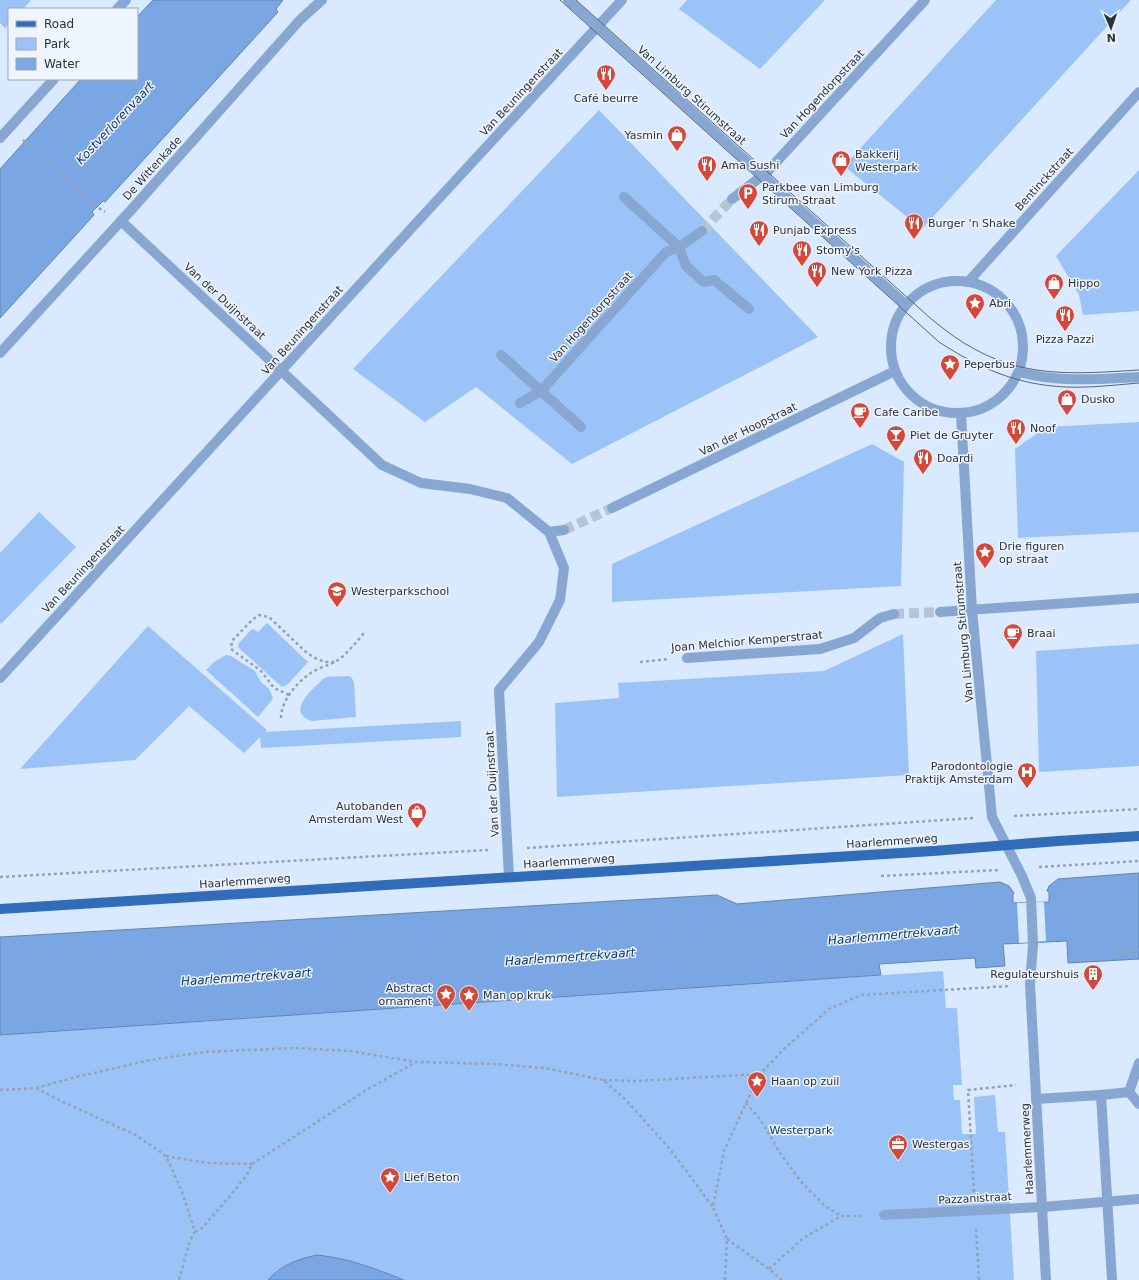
<svg xmlns="http://www.w3.org/2000/svg" width="1139" height="1280" viewBox="0 0 1139 1280" font-family="'DejaVu Sans',sans-serif">
<style>
.green{fill:#9cc3f8}
.water{fill:#7aa7e4;stroke:#6284b1}
.pier{fill:#d9e9ff}
.lines{fill:none;stroke-linecap:round;stroke-linejoin:round}
.minor-tunnel{stroke:#b6c4d7;stroke-width:10;stroke-dasharray:10 5;stroke-linecap:butt}
.path{stroke:#96a2b3;stroke-width:2.5;stroke-dasharray:3 3;stroke-linecap:butt}
.minor{stroke:#87a7d2;stroke-width:10}
.major{stroke:#316cbb;stroke-width:10}
.tram{stroke:#5b6470;stroke-width:1}
.labels{text-anchor:middle;stroke-width:3;stroke-linejoin:round;paint-order:stroke}
.street-label{font-size:11px;fill:#2b3139;stroke:#eff5fe}
.poi-label{font-size:11px;fill:#2b3139;stroke:#eff5fe;text-anchor:start}
.park-label{font-size:11px;fill:#0c386f;stroke:#eff5fe}
.water-label{font-size:12px;font-style:italic;fill:#0a376d;stroke:#eff5fe}
</style>
<rect width="100%" height="100%" fill="#d9e9ff"/>
<g class="green">
<path d="M0 0H31L23 9H9V24L5 28 0 23Z"/>
<path d="M687 0H825L760 69 679 9Z"/>
<path d="M996 0H1131L922 229 844 166Z"/>
<path d="M599 110 818 337 572 464 476 387 425 422 353 369Z"/>
<path d="M1139 170V311L1083 315 1079 295 1056 256Z"/>
<path d="M1139 422V532L1018 538 1015 449 1046 427Z"/>
<path d="M872 444 904 462 901 586 612 602V564Z"/>
<path d="M39 512 76 547 1 624 0 622V553Z"/>
<path d="M267 623 308 662 288 684 282 687 242 651 238 647 239 643 251 630 253 629 258 632Z"/>
<path d="M148 626 267 730 265 732 461 721V737L261 748 260 737 244 753 189 706 135 760 20 769Z"/>
<path d="M903 634 909 775 557 797 555 703 619 698 618 683 824 671Z"/>
<path d="M1139 644V766L1039 772 1036 651Z"/>
<path d="M226 655 231 656 255 671 261 682 269 689 273 697 272 700 258 717 206 670 214 662Z"/>
<path d="M349 676 352 678 354 683 356 717 312 721C285 712 313 689 323 679L327 677Z"/>
<path d="M943 971 946 1008H957L962 1085H953L954 1100H960L962 1134H976L974 1097 995 1095 998 1132H1005L1014 1280H0V1035Z"/>
</g>
<g class="water">
<path d="M153 0H283L276 9 278 12 105 202 103 201 92 212 94 215 0 318V169L81 79H137V17Z"/>
<path d="M1139 873V959L1068 963 1067 941 1003 944 1005 966 976 968 975 958 879 964 881 975 0 1035V937L717 895 737 904 1000 882 1009 886 1014 893 1013 894V903L1049 902V892L1047 891 1049 886 1058 879Z"/>
<path d="M317 1255C348 1258 376 1269 404 1280H268C281 1265 298 1259 317 1255Z"/>
</g>
<path class="pier" d="M1044 902 1046 941 1019 943 1017 903Z"/>
<g class="lines">
<g class="minor-tunnel">
<path d="M702 231 732 199"/>
<path d="M564 530 612 508"/>
<path d="M894 614 940 612"/>
</g>
<g class="path">
<path d="M23 140 97 207 105 212"/>
<path d="M640 662 669 659"/>
<path d="M289 695 274 688 261 671 231 649 232 641 252 620 259 615 269 617 307 653 315 658 325 662H335"/>
<path d="M281 718C281 699 301 677 318 669 327 665 335 663 342 657 351 649 358 640 365 632"/>
<path d="M1014 816 1139 809"/>
<path d="M527 848 973 818"/>
<path d="M1039 867 1139 861"/>
<path d="M881 876 998 870"/>
<path d="M0 877 488 850"/>
<path d="M1114 952 1139 950"/>
<path d="M603 1080 636 1081 760 1074"/>
<path d="M36 1088 61 1101 136 1135 166 1156 182 1192 195 1232 190 1241 179 1280"/>
<path d="M0 1090 36 1088 72 1078 150 1060 204 1052 296 1048 350 1051 416 1062 497 1064 545 1068 603 1080 625 1099 669 1148 713 1207"/>
<path d="M746 1103 760 1119 780 1153 803 1184 825 1206 841 1216"/>
<path d="M166 1156 208 1163 252 1164"/>
<path d="M974 1192 968 1090 1016 1085"/>
<path d="M976 1229 979 1280"/>
<path d="M195 1232 202 1228 225 1202 247 1175 252 1164 368 1089 416 1062"/>
<path d="M727 1239 769 1269 782 1280"/>
<path d="M769 1269 802 1239 841 1216H865"/>
<path d="M725 1280 727 1239 713 1207 724 1151 746 1103 760 1074 784 1049 829 1009 861 995 1010 986"/>
</g>
<g class="minor">
<path d="M568 0 906 305"/>
<path d="M117 9 126 0"/>
<path d="M0 138 54 79"/>
<path d="M624 197 679 247 686 266 704 282 714 280 749 309"/>
<path d="M732 199 767 172 925 0"/>
<path d="M121 221 382 465 421 483 470 489 507 498 549 532 564 568 560 600 539 642 499 690 509 877"/>
<circle cx="957" cy="347" r="66"/>
<path d="M968 282 1139 92"/>
<path d="M0 353 132 209 300 20 322 0"/>
<path d="M501 355 581 427"/>
<path d="M1019 372C1059 383 1099 379 1139 377"/>
<path d="M520 403 541 391 666 252 679 247 702 231"/>
<path d="M961 414 972 610 992 817 1022 876 1031 898 1033 945 1030 984 1046 1280"/>
<path d="M612 508 895 371"/>
<path d="M549 532 564 530"/>
<path d="M940 612 1139 598"/>
<path d="M687 658 820 649 854 638 880 618 894 614"/>
<path d="M0 678 419 220 622 0"/>
<path d="M1129 1092 1139 1063"/>
<path d="M1101 1095 1129 1092 1139 1104"/>
<path d="M1036 1099 1101 1095 1112 1280"/>
<path d="M884 1215 1042 1207 1139 1199"/>
</g>
<path class="major" d="M0 909 933 851 1058 841 1139 836"/>
<g class="tram">
<path d="M560 0 939 342C979 368 1017 385 1066 387 1090 388 1115 385 1139 383"/>
<path d="M576 0 929 317C940 326 951 335 964 343 1022 379 1073 374 1139 370"/>
</g>
</g>
<defs>
<symbol id="restaurant-pin" viewBox="-11 -11 22 30"><path d="M0 17L-7.5 6A9.5 9.5 0 1 1 7.5 6Z" fill="#d54839" stroke="#eff5fe"/><path d="M-5-6h1v4h1v-4h1v4h1v-4h1v5L-1.5 .5V6h-2V.5L-5-1ZM5-6V6H3V1.5H1.5Q1.5-4 5-6Z" fill="#fff"/></symbol>
<symbol id="shop-pin" viewBox="-11 -11 22 30"><path d="M0 17L-7.5 6A9.5 9.5 0 1 1 7.5 6Z" fill="#d54839" stroke="#eff5fe"/><path d="M-5-2.5h2.3a2.7 3.5 0 0 1 5.4 0H5L5.5 6h-11ZM-1.5-2.5h3a1.5 2.3 0 0 0-3 0Z" fill="#fff"/></symbol>
<symbol id="parking-pin" viewBox="-11 -11 22 30"><path d="M0 17L-7.5 6A9.5 9.5 0 1 1 7.5 6Z" fill="#d54839" stroke="#eff5fe"/><path d="M-3.5-5.5H1a3.5 3.5 0 0 1 0 7H-1V5.5H-3.5ZM-1-3.4V-.6H.8a1.4 1.4 0 0 0 0-2.8Z" fill="#fff"/></symbol>
<symbol id="sight-pin" viewBox="-11 -11 22 30"><path d="M0 17L-7.5 6A9.5 9.5 0 1 1 7.5 6Z" fill="#d54839" stroke="#eff5fe"/><path d="M0-6L1.8-2.2L6-1.7L2.9 1.2L3.7 5.4L0 3.3L-3.7 5.4L-2.9 1.2L-6-1.7L-1.8-2.2Z" fill="#fff"/></symbol>
<symbol id="cafe-pin" viewBox="-11 -11 22 30"><path d="M0 17L-7.5 6A9.5 9.5 0 1 1 7.5 6Z" fill="#d54839" stroke="#eff5fe"/><path d="M-5.5-4.5H6V0H3Q3 3.5 0 3.5H-2.5Q-5.5 3.5-5.5 0ZM3-3.2v2h1.7v-2ZM-6 4.5H4V6H-6Z" fill="#fff"/></symbol>
<symbol id="bar-pin" viewBox="-11 -11 22 30"><path d="M0 17L-7.5 6A9.5 9.5 0 1 1 7.5 6Z" fill="#d54839" stroke="#eff5fe"/><path d="M-6-5H6L.8 .8V4.5H3.5V6h-7V4.5H-.8V.8Z" fill="#fff"/></symbol>
<symbol id="school-pin" viewBox="-11 -11 22 30"><path d="M0 17L-7.5 6A9.5 9.5 0 1 1 7.5 6Z" fill="#d54839" stroke="#eff5fe"/><path d="M0-5L7-2L0 1L-7-2ZM-4 1L0 2.5L4 1V4Q0 6-4 4Z" fill="#fff"/></symbol>
<symbol id="hospital-pin" viewBox="-11 -11 22 30"><path d="M0 17L-7.5 6A9.5 9.5 0 1 1 7.5 6Z" fill="#d54839" stroke="#eff5fe"/><path d="M-5-5h3v3.5h4V-5h3V5h-3V1.5h-4V5h-3Z" fill="#fff"/></symbol>
<symbol id="building-pin" viewBox="-11 -11 22 30"><path d="M0 17L-7.5 6A9.5 9.5 0 1 1 7.5 6Z" fill="#d54839" stroke="#eff5fe"/><path d="M-4-6H4V6H1V3H-1V6H-4ZM-2.5-4.3h1.7v1.8h-1.7ZM.8-4.3h1.7v1.8H.8ZM-2.5-1h1.7V.8h-1.7ZM.8-1h1.7V.8H.8Z" fill="#fff"/></symbol>
<symbol id="office-pin" viewBox="-11 -11 22 30"><path d="M0 17L-7.5 6A9.5 9.5 0 1 1 7.5 6Z" fill="#d54839" stroke="#eff5fe"/><path d="M-6-3h4V-5.5h4V-3h4V5H-6ZM-1-4.5V-3h2v-1.5ZM-6 0V1H6V0Z" fill="#fff"/></symbol>
</defs>
<g fill-rule="evenodd">
<use href="#restaurant-pin" x="595" y="63" width="22" height="30"/>
<use href="#shop-pin" x="666" y="124" width="22" height="30"/>
<use href="#shop-pin" x="830" y="149" width="22" height="30"/>
<use href="#restaurant-pin" x="696" y="154" width="22" height="30"/>
<use href="#parking-pin" x="737" y="182" width="22" height="30"/>
<use href="#restaurant-pin" x="903" y="212" width="22" height="30"/>
<use href="#restaurant-pin" x="748" y="219" width="22" height="30"/>
<use href="#restaurant-pin" x="791" y="239" width="22" height="30"/>
<use href="#restaurant-pin" x="806" y="260" width="22" height="30"/>
<use href="#shop-pin" x="1043" y="272" width="22" height="30"/>
<use href="#sight-pin" x="964" y="292" width="22" height="30"/>
<use href="#restaurant-pin" x="1054" y="304" width="22" height="30"/>
<use href="#sight-pin" x="939" y="353" width="22" height="30"/>
<use href="#shop-pin" x="1056" y="388" width="22" height="30"/>
<use href="#cafe-pin" x="849" y="401" width="22" height="30"/>
<use href="#restaurant-pin" x="1005" y="417" width="22" height="30"/>
<use href="#bar-pin" x="885" y="424" width="22" height="30"/>
<use href="#restaurant-pin" x="912" y="447" width="22" height="30"/>
<use href="#sight-pin" x="974" y="541" width="22" height="30"/>
<use href="#school-pin" x="326" y="580" width="22" height="30"/>
<use href="#cafe-pin" x="1002" y="622" width="22" height="30"/>
<use href="#hospital-pin" x="1016" y="761" width="22" height="30"/>
<use href="#shop-pin" x="406" y="801" width="22" height="30"/>
<use href="#building-pin" x="1082" y="963" width="22" height="30"/>
<use href="#sight-pin" x="435" y="983" width="22" height="30"/>
<use href="#sight-pin" x="458" y="984" width="22" height="30"/>
<use href="#sight-pin" x="746" y="1070" width="22" height="30"/>
<use href="#office-pin" x="887" y="1133" width="22" height="30"/>
<use href="#sight-pin" x="379" y="1166" width="22" height="30"/>
</g>
<g class="labels">
<g class="street-label">
<text transform="translate(521 92) rotate(-47)" y="4">Van Beuningenstraat</text>
<text transform="translate(822 94) rotate(-47)" y="4">Van Hogendorpstraat</text>
<text transform="translate(692 95) rotate(42)" y="4">Van Limburg Stirumstraat</text>
<text transform="translate(152 168) rotate(-48)" y="4">De Wittenkade</text>
<text transform="translate(1044 179) rotate(-48)" y="4">Bentinckstraat</text>
<text transform="translate(225 301) rotate(43)" y="4">Van der Duijnstraat</text>
<text transform="translate(591 317) rotate(-48)" y="4">Van Hogendorpstraat</text>
<text transform="translate(302 330) rotate(-48)" y="4">Van Beuningenstraat</text>
<text transform="translate(748 429) rotate(-26)" y="4">Van der Hoopstraat</text>
<text transform="translate(83 569) rotate(-47)" y="4">Van Beuningenstraat</text>
<text transform="translate(963 632) rotate(-95)" y="4">Van Limburg Stirumstraat</text>
<text transform="translate(747 641) rotate(-5)" y="4">Joan Melchior Kemperstraat</text>
<text transform="translate(492 784) rotate(-93)" y="4">Van der Duijnstraat</text>
<text transform="translate(892 841) rotate(-4)" y="4">Haarlemmerweg</text>
<text transform="translate(569 861) rotate(-4)" y="4">Haarlemmerweg</text>
<text transform="translate(245 881) rotate(-4)" y="4">Haarlemmerweg</text>
<text transform="translate(1027 1149) rotate(-93)" y="4">Haarlemmerweg</text>
<text transform="translate(975 1198) rotate(-3)" y="4">Pazzanistraat</text>
</g>
<g class="poi-label">
<text x="606" y="102" text-anchor="middle">Café beurre</text>
<text x="663" y="139" text-anchor="end">Yasmin</text>
<text x="855" y="158">Bakkerij<tspan x="855" dy="13">Westerpark</tspan></text>
<text x="721" y="169">Ama Sushi</text>
<text x="762" y="191">Parkbee van Limburg<tspan x="762" dy="13">Stirum Straat</tspan></text>
<text x="928" y="227">Burger 'n Shake</text>
<text x="773" y="234">Punjab Express</text>
<text x="816" y="254">Stomy's</text>
<text x="831" y="275">New York Pizza</text>
<text x="1068" y="287">Hippo</text>
<text x="989" y="307">Abri</text>
<text x="1065" y="343" text-anchor="middle">Pizza Pazzi</text>
<text x="964" y="368">Peperbus</text>
<text x="1081" y="403">Dusko</text>
<text x="874" y="416">Cafe Caribe</text>
<text x="1030" y="432">Noof</text>
<text x="910" y="439">Piet de Gruyter</text>
<text x="937" y="462">Doardi</text>
<text x="999" y="550">Drie figuren<tspan x="999" dy="13">op straat</tspan></text>
<text x="351" y="595">Westerparkschool</text>
<text x="1027" y="637">Braai</text>
<text x="1013" y="770" text-anchor="end">Parodontologie<tspan x="1013" dy="13">Praktijk Amsterdam</tspan></text>
<text x="403" y="810" text-anchor="end">Autobanden<tspan x="403" dy="13">Amsterdam West</tspan></text>
<text x="1079" y="978" text-anchor="end">Regulateurshuis</text>
<text x="432" y="992" text-anchor="end">Abstract<tspan x="432" dy="13">ornament</tspan></text>
<text x="483" y="999">Man op kruk</text>
<text x="771" y="1085">Haan op zuil</text>
<text x="912" y="1148">Westergas</text>
<text x="404" y="1181">Lief Beton</text>
</g>
<g class="park-label">
<text x="801" y="1134">Westerpark</text>
</g>
<g class="water-label">
<text transform="translate(115 123) rotate(-47)" y="4">Kostverlorenvaart</text>
<text transform="translate(893 935) rotate(-5)" y="4">Haarlemmertrekvaart</text>
<text transform="translate(570 957) rotate(-4)" y="4">Haarlemmertrekvaart</text>
<text transform="translate(246 977) rotate(-4)" y="4">Haarlemmertrekvaart</text>
</g>
</g>
<rect x="8" y="8" width="130" height="72" fill="#eff5fe" stroke="#a1a7af"/>
<rect x="16" y="21" width="20" height="6" fill="#316cbb" stroke="#a1a7af"/>
<text x="44" y="28" font-size="12" fill="#2b3139">Road</text>
<rect x="16" y="38" width="20" height="12" fill="#9cc3f8" stroke="#a1a7af"/>
<text x="44" y="48" font-size="12" fill="#2b3139">Park</text>
<rect x="16" y="58" width="20" height="12" fill="#7aa7e4" stroke="#a1a7af"/>
<text x="44" y="68" font-size="12" fill="#2b3139">Water</text>
<g transform="translate(1111 28) rotate(178)" stroke="#eff5fe" stroke-width="3" paint-order="stroke">
<path d="M0-3L7 15L0 10L-7 15Z" fill="#2b3139"/>
<text y="-6" font-size="11" font-weight="bold" text-anchor="middle" fill="#2b3139">N</text>
</g>
</svg>
